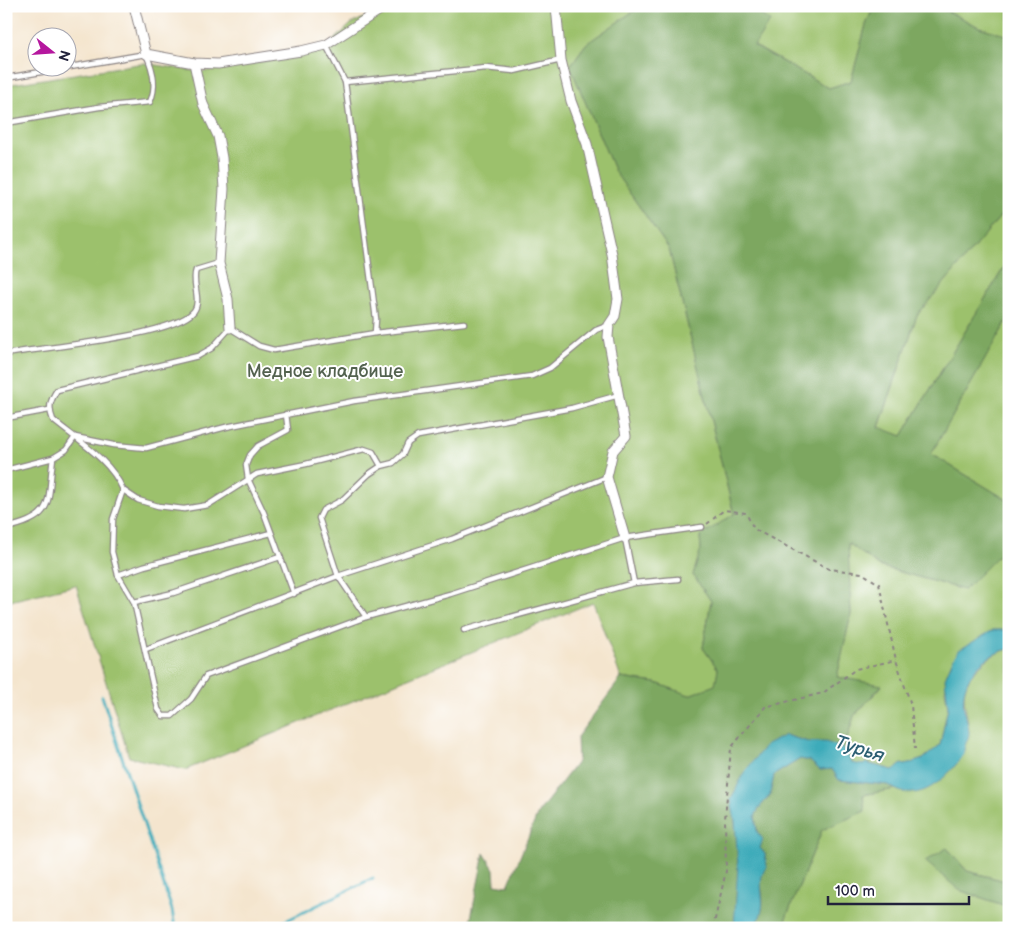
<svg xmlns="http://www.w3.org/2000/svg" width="1015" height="934" viewBox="0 0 1015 934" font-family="'Balsamiq Sans',sans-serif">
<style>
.green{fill:#9cc16c;stroke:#5f7254}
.forest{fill:#7da760;stroke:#50644e}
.water{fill:#3cabba;stroke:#2f667a}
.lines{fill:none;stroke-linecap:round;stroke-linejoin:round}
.stream{stroke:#3cabba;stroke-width:3}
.lane-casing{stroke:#8b8484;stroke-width:7}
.street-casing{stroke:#8b8484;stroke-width:11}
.path{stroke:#8b8484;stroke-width:2;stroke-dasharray:4 4;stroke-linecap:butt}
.lane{stroke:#fff;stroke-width:4.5}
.street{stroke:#fff;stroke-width:9}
.labels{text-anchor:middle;stroke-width:4;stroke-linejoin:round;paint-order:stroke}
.park-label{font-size:18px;fill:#53624f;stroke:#fff}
.water-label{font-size:19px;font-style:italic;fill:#2e6074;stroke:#fff}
</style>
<rect width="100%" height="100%" fill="#fff"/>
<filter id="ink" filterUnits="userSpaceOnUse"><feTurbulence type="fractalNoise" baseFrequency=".02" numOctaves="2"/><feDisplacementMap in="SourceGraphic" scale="10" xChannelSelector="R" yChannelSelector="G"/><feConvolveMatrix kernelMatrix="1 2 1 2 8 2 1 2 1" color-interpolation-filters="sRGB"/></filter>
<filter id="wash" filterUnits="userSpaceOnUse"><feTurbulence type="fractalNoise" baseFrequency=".0096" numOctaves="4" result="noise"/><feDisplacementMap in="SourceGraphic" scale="20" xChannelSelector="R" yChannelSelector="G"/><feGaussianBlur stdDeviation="1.12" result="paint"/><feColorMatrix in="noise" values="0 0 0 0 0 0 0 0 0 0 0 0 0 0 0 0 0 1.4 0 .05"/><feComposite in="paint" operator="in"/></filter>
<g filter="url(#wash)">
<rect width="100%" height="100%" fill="#f4e5ce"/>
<g class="green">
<path d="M389 6H641L586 44 570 66 615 172 669 249 734 515 700 536 701 549 693 575 711 601 703 648 718 669 716 685 689 695 656 683 621 678 593 602 185 770 129 757 76 585 6 602V85L144 63 201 72 323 51 351 24Z"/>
<path d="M755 6H840L852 11 856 6H874L866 25 851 81 829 88 753 45 752 9Z"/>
<path d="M937 6H1009V36L979 27Z"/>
<path d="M1009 206V259L902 436 879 428 917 315Z"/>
<path d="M1009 317V501L931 454Z"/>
<path d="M847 542 879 566 964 590 1009 545V630H993L953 659 945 691 948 707 940 745 923 759 905 765 902 764 893 770 867 763 863 766 852 763 844 749 854 716 882 686 837 677 851 614Z"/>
<path d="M1009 649V882L967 871 947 848 959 890 1009 907V928H782L822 830 864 811 863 795 895 789 903 791 963 745C980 717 945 696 982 664 991 656 997 652 1009 649Z"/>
</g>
<g class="forest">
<path d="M641 6H755L752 9 770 21 754 46 829 88 851 81 866 25 874 6H937L979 27 1009 36V206L917 315 879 427 902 436 1009 259V317L931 454 1009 501V545L964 590 879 566 848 543 851 614 837 677 882 685 854 716 844 749 826 743 808 742 785 735 731 800C740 842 739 885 734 928H473L470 923 484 853 494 869 495 884 508 886 538 813 578 761 577 737 621 678 656 683 689 695 715 685 718 669 703 648 711 601 693 575 701 549 700 536 734 514 669 249 615 172 570 66 586 44Z"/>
<path d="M800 759 810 761 820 770 832 769 839 780 889 785 895 789 863 795 865 811 822 830 782 928H756L754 926C765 913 764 897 760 883L765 862V854L760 848 755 816 759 808 770 795 774 775Z"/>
<path d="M947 848 967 871 1009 882V907L959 890 925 861Z"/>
</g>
<path class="water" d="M993 630H1009V649C982 655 959 680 964 709 966 717 968 724 969 732 969 740 963 745 964 754 948 777 918 808 889 785L839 780 832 769 820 770 810 761 800 759 774 775 770 795 759 808 755 816 757 832 763 839 760 848 765 854 767 866C752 885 773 904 754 926L756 928H734L738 865 735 821 731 800 743 774 765 746 785 735 808 742H826L844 749 852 763 863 765 866 763 893 770 902 764 905 765 923 759 940 745 948 707 945 678 953 659 959 650Z"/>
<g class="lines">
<g class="stream">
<path d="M102 696 172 910 175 928"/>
<path d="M271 928 373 878"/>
</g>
</g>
</g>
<g filter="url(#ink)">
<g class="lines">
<defs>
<g id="lane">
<path d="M326 45 345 82 376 319 375 333"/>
<path d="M6 78 146 54C153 69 157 87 150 102L99 107 6 123"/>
<path d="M345 82 486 68 514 71 561 60"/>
<path d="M464 323 375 333 274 350 259 346 230 328 212 348 198 356 57 390C50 401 48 407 53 420 77 440 111 460 123 490L113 519 112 552 118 575 134 602 158 709 163 716H172L191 699 206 676 366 617 450 594 625 538 702 527"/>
<path d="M6 354C43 347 173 337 194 311 202 300 191 282 196 270L219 263"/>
<path d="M286 414 288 430 258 446 250 455 246 465 248 479 264 513 294 594"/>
<path d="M6 418 49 410"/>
<path d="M75 437 114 445 146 448 226 427 354 401 532 376 550 368 596 330 609 325"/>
<path d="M6 470 53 458 66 450 75 437"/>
<path d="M123 490 138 500 158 506 184 509 208 505 257 474 306 464 364 449 373 452 381 466"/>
<path d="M6 528C56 517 47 502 53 458"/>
<path d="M625 538 634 583 678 579"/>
<path d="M118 575 144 566 271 533"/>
<path d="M134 602 173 593 280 557"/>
<path d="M366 617 338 576 319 518 323 510 342 500 369 474 381 466 393 463 403 454 408 443 418 436 572 408 619 395"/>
<path d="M464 630 634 583"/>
<path d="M146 649 338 576 452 539 607 477"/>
</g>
<g id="street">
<path d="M134 6 146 54 194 63 218 64 301 51 326 45 386 6"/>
<path d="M556 6 561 60 571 101 587 144 612 254 618 299 615 316 609 325 608 337 626 436 613 451 607 477 625 538"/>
<path d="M194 63 203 104 218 136 222 158 224 189 219 263 228 299 230 328"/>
</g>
</defs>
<use href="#lane" class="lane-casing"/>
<use href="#street" class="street-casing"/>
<g class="path">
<path d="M707 524 724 510 746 513 754 529 829 569 862 573 879 584 896 660 911 705 915 749"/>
<path d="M713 928 726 871 725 819 731 748 765 707 823 693 856 669 896 660"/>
</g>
<use href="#lane" class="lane"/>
<use href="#street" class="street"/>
</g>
</g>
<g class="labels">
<g class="park-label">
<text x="325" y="377">Медное кладбище</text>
</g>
<g class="water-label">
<text transform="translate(860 748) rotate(17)" y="7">Турья</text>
</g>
</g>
<rect width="1015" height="934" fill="none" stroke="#fff" stroke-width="25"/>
<g transform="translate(52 52) rotate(107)"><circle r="24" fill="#ffffff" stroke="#a7a7b1"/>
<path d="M0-4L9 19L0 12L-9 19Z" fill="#b5179e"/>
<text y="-8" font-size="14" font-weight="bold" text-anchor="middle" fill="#22223b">N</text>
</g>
<path d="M828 896v8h141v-8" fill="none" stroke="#22223b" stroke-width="2.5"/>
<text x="835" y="896" font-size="15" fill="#22223b" stroke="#ffffff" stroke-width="4" paint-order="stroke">100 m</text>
</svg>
